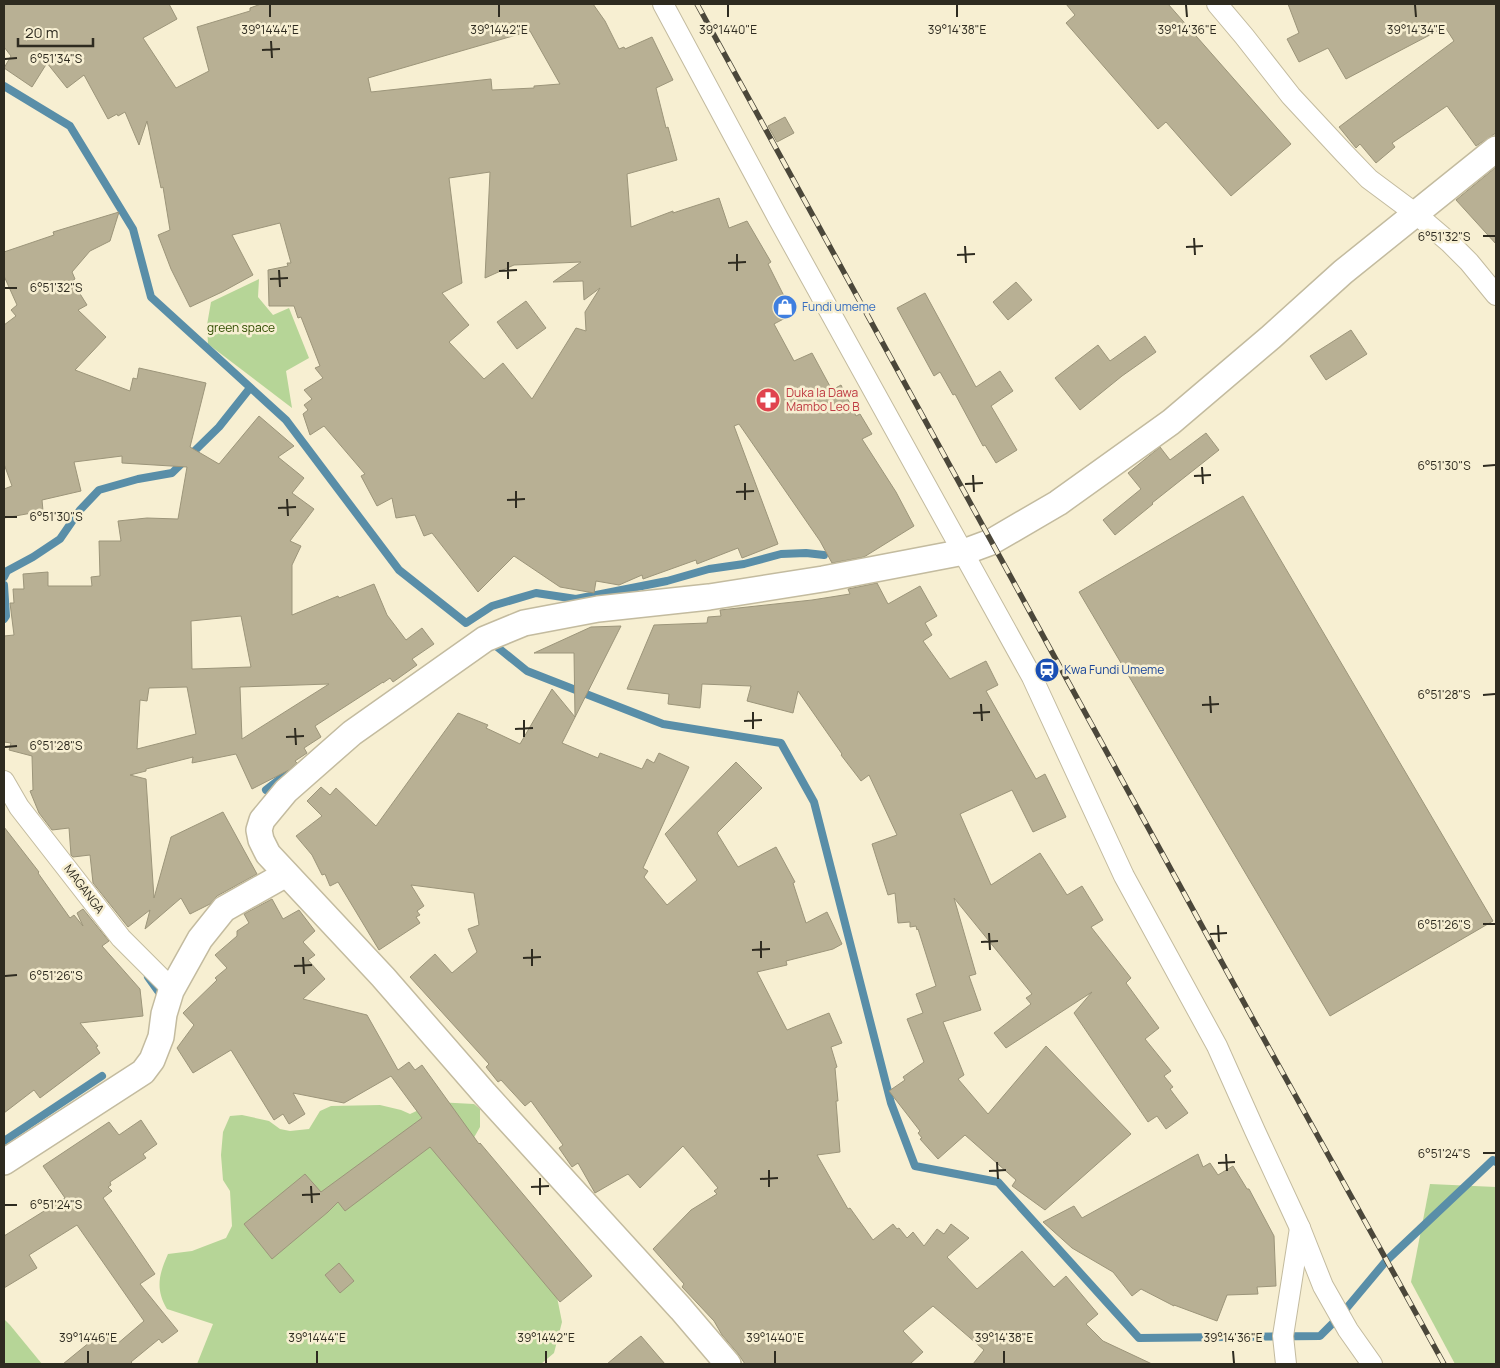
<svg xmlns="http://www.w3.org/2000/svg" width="1500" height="1368" viewBox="0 0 1500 1368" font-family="Manrope,sans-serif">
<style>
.green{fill:#b6d597}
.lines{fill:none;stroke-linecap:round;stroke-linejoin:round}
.stream{stroke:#598ea8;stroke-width:8}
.building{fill:#b8b094;stroke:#9c957a;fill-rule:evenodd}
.minor-casing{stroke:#c3bb9f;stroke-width:22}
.tertiary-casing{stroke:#c3bb9f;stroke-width:28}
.minor{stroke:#fff;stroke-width:20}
.tertiary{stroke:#fff;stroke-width:25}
.rail-casing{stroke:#4b473a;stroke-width:5.5}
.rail{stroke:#f7efd2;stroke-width:4;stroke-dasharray:11;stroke-linecap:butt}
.ticks{fill:none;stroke:#2e2b20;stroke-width:2}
.labels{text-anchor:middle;stroke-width:5;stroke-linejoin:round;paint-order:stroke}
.shop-label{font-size:12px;fill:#366cbe;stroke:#f7efd2;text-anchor:start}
.park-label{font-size:12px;fill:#314e02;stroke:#f7efd2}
.health-label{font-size:12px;fill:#be3a42;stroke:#f7efd2;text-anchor:start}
.transit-label{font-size:12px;fill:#164399;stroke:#f7efd2;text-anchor:start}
.street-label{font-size:12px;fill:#2e2b20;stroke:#f7efd2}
.ticks-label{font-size:12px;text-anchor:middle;fill:#2e2b20;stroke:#f7efd2;stroke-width:5;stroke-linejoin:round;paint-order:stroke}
</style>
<rect width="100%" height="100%" fill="#f7efd2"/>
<g class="green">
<path d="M259 279 258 297 273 315 289 308 309 358 286 371 292 408 208 344 207 325 211 302Z"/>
<path d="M436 1102 474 1104 480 1109V1127L472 1141 553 1277 562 1322 554 1353 541 1364H197L213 1324 167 1309C155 1289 159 1274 168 1254L192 1251 226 1238 232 1226 230 1191 223 1180 221 1155 223 1132 230 1116 242 1115 269 1121 280 1129 290 1131 309 1129 320 1111 331 1106 380 1105 401 1110 410 1114Z"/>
<path d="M1430 1184 1496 1187V1364H1455L1411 1282Z"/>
<path d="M4 1319 10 1325 42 1364H4Z"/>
</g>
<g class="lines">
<g class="stream">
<path d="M4 86 70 126 133 229 151 297 286 420 399 570 466 623 492 606 536 593 576 599 667 581 709 569 744 564 781 554 806 553 824 555"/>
<path d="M4 577 7 571 33 557 60 539 80 510 99 490 138 479 172 473 219 427 250 388"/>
<path d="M4 585 6 616 4 619"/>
<path d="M496 646 527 671 663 724 781 743 814 802 891 1103 915 1166 998 1182 1139 1338 1320 1336 1340 1316 1386 1261 1493 1160 1496 1162"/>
<path d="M266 790 294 768"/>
<path d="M148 977 163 998"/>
<path d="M4 1141 102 1076"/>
</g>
</g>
<g class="building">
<path d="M4 4H169L177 19 143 38 176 88 209 71 197 27 250 11V8L261 4H593L605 21 619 49 624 47 625 49 652 37 673 80 656 88 666 128 668 127 677 160 627 174 631 227 673 211V213L719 198 729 228 747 221 771 262 768 264 793 314 774 324 794 361 812 353 832 390 841 385 856 416 860 414 872 434 862 439 896 492 914 526 864 557 832 563 820 541 739 424 734 426 778 544 742 558 738 548 697 564 696 560 643 579 642 575 619 585 596 581 594 593 560 587 514 556 478 592 432 533 424 536 415 515 396 518 392 498 377 506 361 476 365 474 324 426 310 435 303 414 308 410 304 405 312 399 304 390 323 378 315 368 320 366 301 317 298 318 294 306H269L268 270 288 266 287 263H291L280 223 232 235 253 275 222 292 190 307 171 269 158 235 170 230 163 187 161 188 147 121 139 145 125 112 118 116 117 114 108 119 84 75 67 88 47 63 32 87 4 68 11 56 4 47ZM530 31 560 84 534 86V88L492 90 491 79 371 92 368 78ZM490 172 485 278 514 265 581 262 553 282 583 281 584 300 600 288 585 312 586 331 576 328 532 399 503 363 484 379 449 342 469 325 442 293 462 283 449 178Z"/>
<path d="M1066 4H1168L1291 144 1231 196 1166 122 1158 129 1066 23 1075 15Z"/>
<path d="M1288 4H1496V133L1476 146 1447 106 1392 143 1395 147 1376 163 1360 144 1356 148 1339 127 1454 41 1445 27 1346 79 1328 48 1299 62 1287 39 1299 33Z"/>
<path d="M785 117 794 133 777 142 768 126Z"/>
<path d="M1496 167V244L1456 200Z"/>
<path d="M119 212 110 241 90 251 72 272 75 279 72 281 87 305 78 310 106 337 75 370 130 391 133 378 137 379 139 368 206 383 190 447 219 464 259 416 294 446 278 457 304 478 292 493 314 509 290 541 301 546 292 565V615L338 596 339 598 374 584 387 615 406 640 422 628 434 644 412 659 417 665 393 682 390 678 383 683V682L315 726 321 737 304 748 307 753 295 761 297 763 289 770 252 789 236 754 192 763 193 757 146 769V771L130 775 146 779 154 898 171 837 223 812 257 874 217 896 210 904 190 914 181 898 145 929 150 910 128 927 93 883 90 855 73 857 71 855 69 828 52 830 39 813 30 791 33 790 32 756 9 750 11 743 4 742V636L14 635 10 603H14L13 589H24L23 574 48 572V586H92L91 577 100 576 99 541H121L118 521 147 518 178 519 187 467 122 463V456L74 462 81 491 42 500 43 511 4 518V489L12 486 4 464V325L16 316 11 310 17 305 4 276V252L54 235 53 232ZM241 616 251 667 192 669 191 621ZM329 684 242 739 240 687ZM187 687 196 734 137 749 140 700 147 701 149 688Z"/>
<path d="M1016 282 1032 300 1008 320 993 302Z"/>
<path d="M925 293 976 387 1000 371 1013 391 991 406 1017 450 996 463 985 445 983 446 955 394 953 395 940 372 934 376 897 308Z"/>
<path d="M526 301 546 328 517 349 497 322Z"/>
<path d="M1351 330 1367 354 1326 380 1310 356Z"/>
<path d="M1145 336 1156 352 1122 376 1080 410 1055 378 1098 345 1110 361Z"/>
<path d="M1206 433 1219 450 1152 503 1153 504 1115 535 1103 520 1141 489 1128 473 1160 447 1170 460Z"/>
<path d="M1243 496 1493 921 1330 1016 1079 592Z"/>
<path d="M877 583 888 604 920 586 937 616 925 623 932 635 923 641 950 679 986 661 998 685 986 691 1036 779 1045 774 1066 817 1033 832 1012 790 960 814 991 885 1040 853 1067 895 1082 886 1103 920 1091 927 1131 978 1126 983 1159 1028 1145 1039 1171 1071 1164 1076 1173 1087 1170 1089 1188 1113 1166 1129 1157 1116 1148 1122 1074 1013 1092 992 1006 1048 994 1033 1031 1004 1026 998 1032 994 954 898 976 974 969 976 981 1010 943 1022 964 1075 958 1079 988 1114 1046 1046 1131 1134 1045 1210 1012 1186 1016 1180 965 1135 938 1159 920 1139 922 1138 918 1133 920 1131 889 1091 905 1080 903 1077 924 1062 907 1019 923 1013 916 994 936 986 918 929 917 930 916 926 910 927V922L898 923 895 893 888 895 872 844 897 835 869 775 861 781 841 755 842 754 798 691 793 713 747 701 751 686 702 684 700 708 668 704 669 694 627 689 654 625 707 623 708 617 721 616 720 610 812 600 850 594 848 589Z"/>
<path d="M621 626 562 743 598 758 600 753 642 769 647 759 654 763 659 753 689 767 643 868 648 871 644 877 667 905 697 880 665 834 736 762 762 788 717 833 738 867 776 847 795 882 793 883 806 923 827 912 842 944 833 949 786 961 787 965 757 972 787 1030 829 1013 842 1043 831 1047 837 1067 835 1068 838 1101H836L840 1152 817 1155 848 1209 850 1208 873 1240 893 1224 897 1229 899 1228 907 1238 913 1232 924 1246 937 1229 944 1234 951 1224 969 1238 947 1257 977 1289 1022 1251 1054 1287 1066 1276 1098 1314 1086 1324 1103 1341 1152 1364H973L984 1350 933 1306 903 1331 923 1352 910 1364H745L739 1355 722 1335 714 1321 682 1287 684 1284 653 1249 691 1210 717 1194 714 1191 718 1188 683 1146 640 1188 628 1174 595 1193 578 1163 572 1167 559 1148 563 1145 531 1101 525 1106 501 1080 498 1082 486 1067 489 1064 410 977 435 954 452 973 477 952 468 929 479 925 474 893 411 885 424 906 417 911 420 915 416 917 420 923 379 950 338 882 330 886 325 874 322 875 312 855 296 836 322 816 307 801 321 787 330 795 336 788 376 826 458 713 488 725 486 728 520 744 552 689 575 717 574 653H534L591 627Z"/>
<path d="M4 827 39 872 38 873 70 918 74 915 83 926 77 913 83 909 109 941 102 946 140 989 143 1016 80 1023 98 1046 96 1047 100 1053 40 1098 34 1090 4 1113Z"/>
<path d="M272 899 283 919 299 910 315 931 303 942 315 955 308 960 325 979 303 999 367 1015 398 1070 409 1062 415 1070 422 1065 479 1144 480 1143 592 1276 560 1302 430 1147 345 1211 338 1202 328 1212 272 1259 244 1224 305 1174 321 1192 422 1118 391 1076 344 1103 293 1093 305 1114 289 1124 283 1114 274 1120 231 1050 193 1073 177 1048 194 1025 183 1013 217 980 215 978 227 968 215 955 237 936V931L249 923 244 914Z"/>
<path d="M141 1120 157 1144 143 1154 146 1158 110 1182 111 1185 108 1187 112 1191 103 1198 155 1274 140 1284 178 1331 162 1343 159 1339 131 1362 133 1364H63L101 1333 102 1335 106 1332 116 1345 144 1321 77 1225 29 1255 37 1268 4 1288V1236L65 1198 43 1166 109 1122 119 1135Z"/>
<path d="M1198 1154 1203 1167 1210 1163 1218 1175 1233 1166 1247 1189H1249L1274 1236 1276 1286 1257 1287 1258 1294 1227 1295 1217 1321 1174 1305V1306L1141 1289 1132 1296 1113 1272 1072 1248 1043 1222 1074 1206 1082 1218Z"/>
<path d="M339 1263 354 1281 340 1293 325 1275Z"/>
<path d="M641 1336 665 1364H607L632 1343Z"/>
</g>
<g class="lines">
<defs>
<g id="minor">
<path d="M663 4 778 218 1032 677 1124 876 1217 1046 1255 1131 1300 1228 1323 1286 1348 1330 1372 1364"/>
<path d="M1217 4 1244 36 1291 96 1344 153 1369 179 1416 214 1450 243 1469 262 1496 295"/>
<path d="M4 781 19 807 121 938 169 986 171 991"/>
<path d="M1286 1364 1283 1336 1300 1228"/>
</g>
<g id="tertiary">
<path d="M4 1162 143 1072 152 1060 161 1037 164 1014 171 991 200 939 224 909 286 874"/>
<path d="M728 1364 681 1309 485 1094 383 977 268 854 261 840 259 830 262 820 286 791 352 733 485 639 524 623 598 609 709 597 823 579 964 552 991 542 1058 503 1171 422 1271 337 1343 272 1496 149"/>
</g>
</defs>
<use href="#minor" class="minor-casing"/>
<use href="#tertiary" class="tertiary-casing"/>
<use href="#minor" class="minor"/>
<use href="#tertiary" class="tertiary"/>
<defs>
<path id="rail" d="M697 4 1254 1021 1444 1364"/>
</defs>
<use href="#rail" class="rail-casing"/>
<use href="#rail" class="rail"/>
</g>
<path class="ticks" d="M270 5V17M499 5V17M728 5V17M957 5V17M1186 5 1187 17M1415 5 1416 17M271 41 272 58M262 50 280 49M5 59 17 58M1483 236H1495M1194 238 1195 255M965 246 966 263M1186 247 1203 246M737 254V271M957 255 975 254M508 262V279M728 263 746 262M279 270 280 287M499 271 517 270M270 279 288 278M5 288H17M1483 466 1495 465M1202 467 1203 484M973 475 974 492M1194 476 1211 475M745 483V500M965 484 983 483M516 491V508M736 492 754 491M287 499 288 516M507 500 525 499M278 508 296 507M5 517H17M1483 695 1495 694M1210 696 1211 713M981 704 982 721M1202 705 1219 704M753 712V729M973 713 990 712M524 720V737M744 721 762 720M295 728 296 745M515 729 533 728M286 737 304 736M5 747 17 746M1483 924H1495M1218 925 1219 942M989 933 990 950M1210 934 1227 933M761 941V958M981 942 998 941M532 949V966M752 950 770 949M303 957 304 974M523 958 541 957M294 966 312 965M5 976 17 975M1483 1153H1495M1226 1154 1227 1171M997 1162 998 1179M1218 1163 1235 1162M769 1170V1187M989 1171 1006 1170M540 1178V1195M760 1179 778 1178M311 1186 312 1203M531 1187 549 1186M302 1195 320 1194M5 1205H17M88 1351V1363M317 1351V1363M546 1351V1363M775 1351V1363M1004 1351V1363M1233 1351 1234 1363"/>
<defs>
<symbol id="shop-disc" viewBox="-11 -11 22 22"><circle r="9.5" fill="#3f7fe0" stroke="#f7efd2"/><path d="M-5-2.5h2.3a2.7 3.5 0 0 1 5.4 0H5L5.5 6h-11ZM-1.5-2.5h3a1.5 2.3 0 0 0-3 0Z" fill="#fff"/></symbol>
<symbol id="pharmacy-disc" viewBox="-11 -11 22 22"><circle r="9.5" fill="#e0444e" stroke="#f7efd2"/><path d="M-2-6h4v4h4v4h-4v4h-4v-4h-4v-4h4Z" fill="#fff"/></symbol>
<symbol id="station-disc" viewBox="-11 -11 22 22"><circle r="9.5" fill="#1a4fb4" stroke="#f7efd2"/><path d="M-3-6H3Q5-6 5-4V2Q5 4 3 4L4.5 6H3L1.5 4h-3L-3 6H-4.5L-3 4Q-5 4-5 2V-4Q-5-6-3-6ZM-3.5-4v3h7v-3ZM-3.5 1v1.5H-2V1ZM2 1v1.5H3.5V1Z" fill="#fff"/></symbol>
</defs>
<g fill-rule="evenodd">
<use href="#shop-disc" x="771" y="293" width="28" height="28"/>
<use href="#pharmacy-disc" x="754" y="386" width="28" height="28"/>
<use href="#station-disc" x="1033" y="656" width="28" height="28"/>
</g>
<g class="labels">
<g class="shop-label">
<text x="802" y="311">Fundi umeme</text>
</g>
<g class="park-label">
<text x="241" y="332">green space</text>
</g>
<g class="health-label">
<text x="786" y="397">Duka la Dawa<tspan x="786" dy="14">Mambo Leo B</tspan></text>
</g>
<g class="transit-label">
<text x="1064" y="674">Kwa Fundi Umeme</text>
</g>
<g class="street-label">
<text transform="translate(84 889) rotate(53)" y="4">MAGANGA</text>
</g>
</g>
<g class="ticks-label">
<text x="270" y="34">39°14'44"E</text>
<text x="499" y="34">39°14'42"E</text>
<text x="728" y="34">39°14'40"E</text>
<text x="957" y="34">39°14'38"E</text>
<text x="1187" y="34">39°14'36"E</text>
<text x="1416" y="34">39°14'34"E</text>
<text x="56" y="63">6°51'34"S</text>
<text x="1444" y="241">6°51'32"S</text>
<text x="56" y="292">6°51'32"S</text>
<text x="1444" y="470">6°51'30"S</text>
<text x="56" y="521">6°51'30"S</text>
<text x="1444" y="699">6°51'28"S</text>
<text x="56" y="750">6°51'28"S</text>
<text x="1444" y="929">6°51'26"S</text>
<text x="56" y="980">6°51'26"S</text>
<text x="1444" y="1158">6°51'24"S</text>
<text x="56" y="1209">6°51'24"S</text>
<text x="88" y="1342">39°14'46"E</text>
<text x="317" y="1342">39°14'44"E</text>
<text x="546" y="1342">39°14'42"E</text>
<text x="775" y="1342">39°14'40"E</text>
<text x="1004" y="1342">39°14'38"E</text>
<text x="1233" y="1342">39°14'36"E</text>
</g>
<rect width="1500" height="1368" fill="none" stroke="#2e2b20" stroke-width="10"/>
<path d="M18 38v8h75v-8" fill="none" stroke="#2e2b20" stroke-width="2.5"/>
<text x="25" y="38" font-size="15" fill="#2e2b20" stroke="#f7efd2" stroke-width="4" paint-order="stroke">20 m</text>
</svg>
